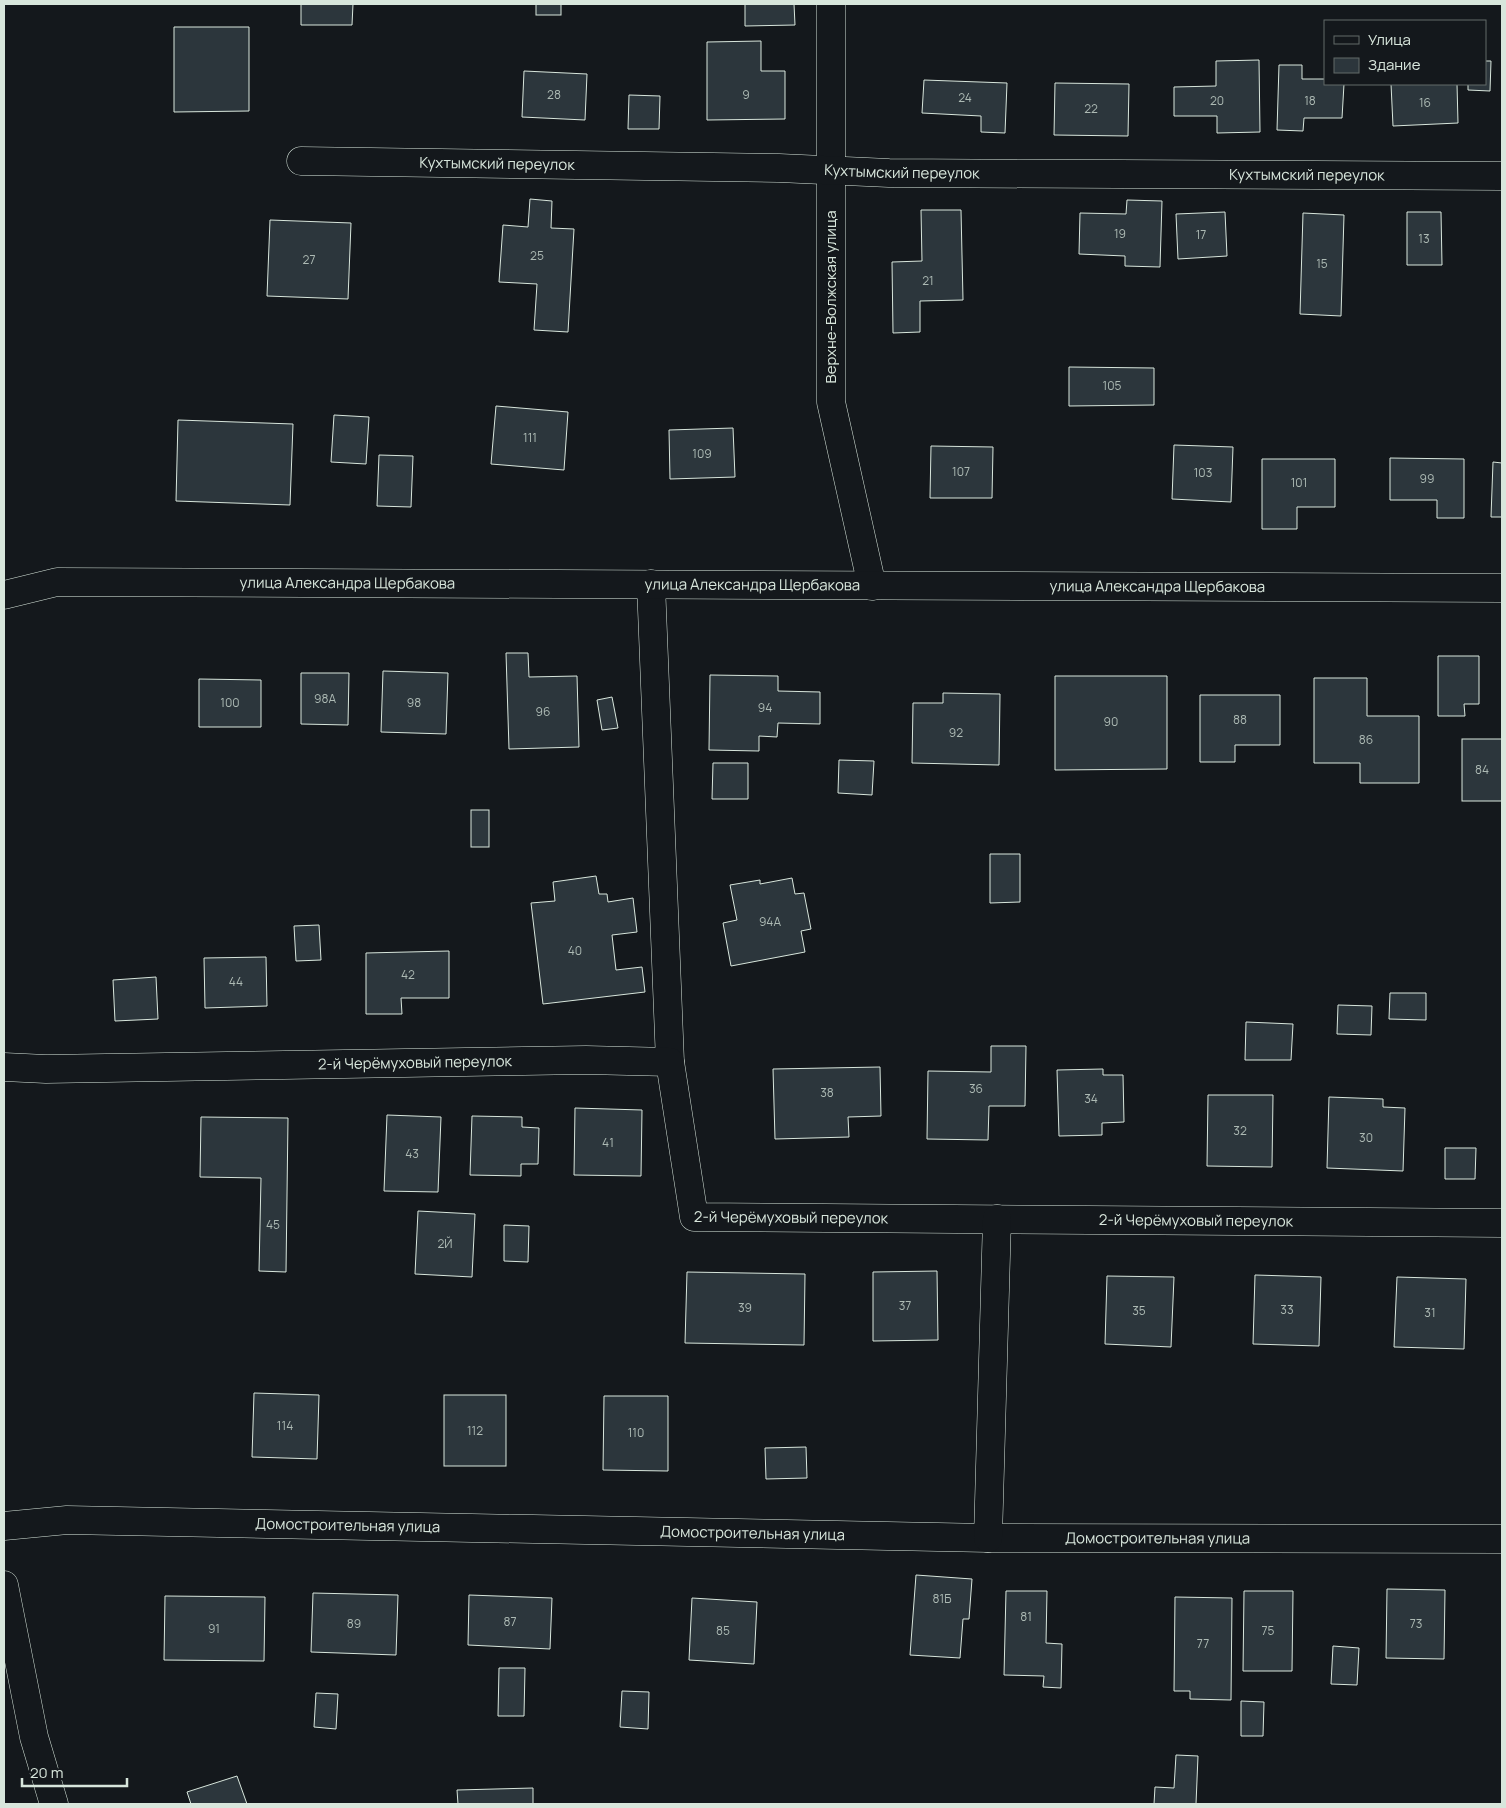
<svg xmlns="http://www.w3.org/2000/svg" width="1506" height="1808" viewBox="0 0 1506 1808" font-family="Manrope,sans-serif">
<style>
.building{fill:#2c363c;stroke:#d8e6dc}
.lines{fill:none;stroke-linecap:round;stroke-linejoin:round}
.minor-casing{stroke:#d8e6dc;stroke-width:29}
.major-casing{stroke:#d8e6dc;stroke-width:29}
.minor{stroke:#14181c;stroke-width:28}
.major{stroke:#14181c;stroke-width:28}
.labels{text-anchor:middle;stroke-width:4;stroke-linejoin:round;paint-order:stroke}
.number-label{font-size:12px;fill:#adbab4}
.street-label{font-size:15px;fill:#d8e6dc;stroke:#14181c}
</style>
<rect width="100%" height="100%" fill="#14181c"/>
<g class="building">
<path d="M301 4H353L352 25H301Z"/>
<rect x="536" y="4" width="25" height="11"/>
<path d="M745 4H794L795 25 745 26Z"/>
<path d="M174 27H249V111L174 112Z"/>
<path d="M761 41V71H785V119L707 120V42Z"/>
<path d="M1259 60 1260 132 1217 133V116H1174V87L1216 86V61Z"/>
<path d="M1485 61H1491L1490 91 1468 90V84H1485Z"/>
<path d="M1279 65H1302V79H1325V84H1344L1342 118H1304L1303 131 1277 130Z"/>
<path d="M524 71 587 74 585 120 522 117Z"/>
<path d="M924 80 1007 83 1005 133 981 132V116L922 113Z"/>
<path d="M1055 83 1129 84 1128 136 1054 135Z"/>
<path d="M1391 84H1457L1458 123 1393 126Z"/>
<path d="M629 95 660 96 659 129H628Z"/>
<path d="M530 199 552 201 551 228 574 229 568 332 534 330 537 284 499 282 503 225 528 227Z"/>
<path d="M1127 200 1162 201 1160 267 1125 266V256L1079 254 1080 213 1126 214Z"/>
<path d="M921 210H961L963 300 920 301V332L893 333 892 262 922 261Z"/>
<path d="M1225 212 1227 256 1178 259 1176 214Z"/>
<path d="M1407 212H1441L1442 265H1407Z"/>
<path d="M1303 213 1344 215 1341 316 1300 314Z"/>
<path d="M270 220 351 223 348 299 267 296Z"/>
<path d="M1069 367 1154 368V405L1069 406Z"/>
<path d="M496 406 568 412 564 470 491 464Z"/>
<path d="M334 415 369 417 366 464 331 462Z"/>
<path d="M178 420 293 424 290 505 176 501Z"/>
<path d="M733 428 735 477 670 479 669 430Z"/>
<path d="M1174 445 1233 447 1231 502 1172 499Z"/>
<path d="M931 446 993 447 992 498H930Z"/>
<path d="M379 455 413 456 411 507 377 506Z"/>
<path d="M1390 458 1464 459V518H1437V500H1390Z"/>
<path d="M1262 459H1335V507H1297V529H1262Z"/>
<path d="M1493 462 1502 463V517H1491Z"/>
<path d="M506 653H528L529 677 577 676 579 747 509 749Z"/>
<path d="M1438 656H1479V704H1464L1465 716H1438Z"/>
<path d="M383 671 448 673 446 734 381 732Z"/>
<path d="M301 673H349L348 725 301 724Z"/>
<path d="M710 675 778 676V691L820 692V724L778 723 777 737 759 736V751L709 750Z"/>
<path d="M1055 676H1167V769L1055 770Z"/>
<path d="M1314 678H1367V716H1419V783H1360V763H1314Z"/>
<path d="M199 679 261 680V727H199Z"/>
<path d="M943 693 1000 694 999 765 912 763 913 703H943Z"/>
<path d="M1200 695H1280V745H1235V762H1200Z"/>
<path d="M612 697 618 728 602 730 597 700Z"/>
<rect x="1462" y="739" width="40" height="62"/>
<path d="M839 760 874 761 872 795 838 793Z"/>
<path d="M713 763H748V799H712Z"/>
<rect x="471" y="810" width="18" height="37"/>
<path d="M990 854H1020V902L990 903Z"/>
<path d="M596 876 599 894H607L608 902 633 898 637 932 612 935 616 970 642 967 645 992 543 1004 531 903 555 901 553 882Z"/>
<path d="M792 878 795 894 804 893 811 929 801 931 805 952 731 966 723 923 737 920 730 885 760 880V884Z"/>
<path d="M319 925 321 960 296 961 294 926Z"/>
<path d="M449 951V998H401L402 1014H366V953Z"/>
<path d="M266 957 267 1006 205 1008 204 958Z"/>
<path d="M156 977 158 1019 115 1021 113 980Z"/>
<path d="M1390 993H1426V1020L1389 1019Z"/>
<path d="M1338 1005 1372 1006 1371 1035 1337 1034Z"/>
<path d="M1246 1022 1293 1024 1291 1060H1245Z"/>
<path d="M991 1046H1026L1025 1106H989L988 1140 927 1139 928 1071 991 1072Z"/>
<path d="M880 1067 881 1116 848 1117 849 1137 775 1139 773 1069Z"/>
<path d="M1103 1069V1075H1123L1124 1122 1102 1123V1135L1059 1136 1057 1070Z"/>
<path d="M1208 1095H1273L1272 1167 1207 1166Z"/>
<path d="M1329 1097 1383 1099V1107L1405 1108 1403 1171 1327 1168Z"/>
<path d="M575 1108 642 1110 641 1176 574 1175Z"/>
<path d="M387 1115 441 1117 438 1192 384 1191Z"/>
<path d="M472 1116 522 1117V1127L539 1128 538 1164H521V1176L470 1175Z"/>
<path d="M201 1117 288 1118 286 1272 259 1271 261 1178 200 1177Z"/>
<path d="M1445 1148H1476L1475 1179H1445Z"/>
<path d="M418 1211 475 1214 472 1277 415 1274Z"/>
<path d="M504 1225 529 1226 528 1262 504 1261Z"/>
<path d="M937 1271 938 1340 873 1341V1272Z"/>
<path d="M687 1272 805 1274 804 1345 685 1343Z"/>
<path d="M1255 1275 1321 1277 1319 1346 1253 1344Z"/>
<path d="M1107 1276 1174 1277 1171 1347 1105 1344Z"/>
<path d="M1397 1277 1466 1279 1464 1349 1394 1347Z"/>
<path d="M254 1393 319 1395 317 1459 252 1457Z"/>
<rect x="444" y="1395" width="62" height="71"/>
<path d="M604 1396H668V1471L603 1470Z"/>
<path d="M806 1447 807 1478 766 1479 765 1448Z"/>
<path d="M916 1575 972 1579 969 1619H963L960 1658 910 1655Z"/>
<path d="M1387 1589 1445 1590 1444 1659 1386 1658Z"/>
<path d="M1006 1591H1047L1046 1643 1062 1644 1061 1688 1043 1687 1044 1676 1004 1675Z"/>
<path d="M1244 1591H1293L1292 1671H1243Z"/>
<path d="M313 1593 398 1595 396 1655 311 1652Z"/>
<path d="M469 1595 552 1598 550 1649 468 1645Z"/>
<path d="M165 1596 265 1597 264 1661 164 1660Z"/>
<path d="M1175 1597 1232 1598 1231 1700 1190 1699V1691H1174Z"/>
<path d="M692 1598 757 1602 754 1664 689 1660Z"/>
<path d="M1333 1646 1359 1648 1357 1685 1331 1684Z"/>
<path d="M499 1668H525L524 1716H498Z"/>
<path d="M622 1691 649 1692 648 1729 620 1727Z"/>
<path d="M316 1693 338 1694 336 1729 314 1727Z"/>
<path d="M1241 1701 1264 1702 1263 1736H1241Z"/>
<path d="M1176 1755 1198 1756 1196 1804H1154L1155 1787 1174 1788Z"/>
<path d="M237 1776 247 1804H191L187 1792Z"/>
<path d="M533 1788V1804H458L457 1790Z"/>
</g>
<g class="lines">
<defs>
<g id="minor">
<path d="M831 4V402L872 586"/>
<path id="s1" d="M301 161 779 168 889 173 1502 176"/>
<path d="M651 584 670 1062"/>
<path id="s2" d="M4 595 57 582 1502 588"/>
<path id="s3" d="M4 1067 46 1069 586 1060 670 1062 694 1217 1502 1223"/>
<path id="s4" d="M4 1526 67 1520 988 1538 1502 1539"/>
<path d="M988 1538 997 1219"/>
</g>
<path id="major" d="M4 1585 34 1737 54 1804"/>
</defs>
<use href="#minor" class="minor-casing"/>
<use href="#major" class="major-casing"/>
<use href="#minor" class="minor"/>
<use href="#major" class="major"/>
</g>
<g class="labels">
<g class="number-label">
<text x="554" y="99">28</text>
<text x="746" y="99">9</text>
<text x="965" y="102">24</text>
<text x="1217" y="105">20</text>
<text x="1310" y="105">18</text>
<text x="1425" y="107">16</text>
<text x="1091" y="113">22</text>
<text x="1120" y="238">19</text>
<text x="1201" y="239">17</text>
<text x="1424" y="243">13</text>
<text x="537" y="260">25</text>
<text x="309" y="264">27</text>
<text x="1322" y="268">15</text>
<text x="928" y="285">21</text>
<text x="1112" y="390">105</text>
<text x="530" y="442">111</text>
<text x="702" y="458">109</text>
<text x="961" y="476">107</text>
<text x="1203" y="477">103</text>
<text x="1427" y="483">99</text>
<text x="1299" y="487">101</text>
<text x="325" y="703">98А</text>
<text x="230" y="707">100</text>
<text x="414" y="707">98</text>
<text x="765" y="712">94</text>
<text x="543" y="716">96</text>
<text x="1240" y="724">88</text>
<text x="1111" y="726">90</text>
<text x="956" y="737">92</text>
<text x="1366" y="744">86</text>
<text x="1482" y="774">84</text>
<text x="770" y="926">94А</text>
<text x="575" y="955">40</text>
<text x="408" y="979">42</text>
<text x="236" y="986">44</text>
<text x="976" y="1093">36</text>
<text x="827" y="1097">38</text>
<text x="1091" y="1103">34</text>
<text x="1240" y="1135">32</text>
<text x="1366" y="1142">30</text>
<text x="608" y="1147">41</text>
<text x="412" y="1158">43</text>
<text x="273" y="1229">45</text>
<text x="445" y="1248">2Й</text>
<text x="905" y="1310">37</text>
<text x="745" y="1312">39</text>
<text x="1287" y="1314">33</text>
<text x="1139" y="1315">35</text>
<text x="1430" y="1317">31</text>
<text x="285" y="1430">114</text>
<text x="475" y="1435">112</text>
<text x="636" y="1437">110</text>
<text x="942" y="1603">81Б</text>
<text x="1026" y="1621">81</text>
<text x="510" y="1626">87</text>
<text x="354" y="1628">89</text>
<text x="1416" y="1628">73</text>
<text x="214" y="1633">91</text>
<text x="723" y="1635">85</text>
<text x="1268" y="1635">75</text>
<text x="1203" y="1648">77</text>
</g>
<g class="street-label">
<text dy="5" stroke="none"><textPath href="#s1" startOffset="196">Кухтымский переулок</textPath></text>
<text dy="5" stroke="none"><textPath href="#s1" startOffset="601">Кухтымский переулок</textPath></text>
<text dy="5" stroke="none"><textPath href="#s1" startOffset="1006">Кухтымский переулок</textPath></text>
<text transform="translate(831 297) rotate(-90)" y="5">Верхне-Волжская улица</text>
<text dy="5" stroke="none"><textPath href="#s2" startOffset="345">улица Александра Щербакова</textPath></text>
<text dy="5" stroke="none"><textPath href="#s2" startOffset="750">улица Александра Щербакова</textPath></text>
<text dy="5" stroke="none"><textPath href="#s2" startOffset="1155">улица Александра Щербакова</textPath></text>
<text dy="5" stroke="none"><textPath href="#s3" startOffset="411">2-й Черёмуховый переулок</textPath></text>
<text dy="5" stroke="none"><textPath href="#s3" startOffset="920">2-й Черёмуховый переулок</textPath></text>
<text dy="5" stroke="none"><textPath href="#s3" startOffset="1325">2-й Черёмуховый переулок</textPath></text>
<text dy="5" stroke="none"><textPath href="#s4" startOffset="344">Домостроительная улица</textPath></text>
<text dy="5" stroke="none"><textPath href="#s4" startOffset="749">Домостроительная улица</textPath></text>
<text dy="5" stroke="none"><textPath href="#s4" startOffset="1154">Домостроительная улица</textPath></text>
</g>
</g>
<rect width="1506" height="1808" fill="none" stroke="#d8e6dc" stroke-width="10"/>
<rect x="1324" y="20" width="162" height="65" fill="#14181c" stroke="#626a69"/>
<rect x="1334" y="36" width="25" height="8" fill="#14181c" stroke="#626a69"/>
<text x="1368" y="45" font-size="15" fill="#d8e6dc">Улица</text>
<rect x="1334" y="58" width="25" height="15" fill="#2c363c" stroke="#626a69"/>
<text x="1368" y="70" font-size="15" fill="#d8e6dc">Здание</text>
<path d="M22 1778v8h105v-8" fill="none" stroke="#d8e6dc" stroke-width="2.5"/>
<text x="30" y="1778" font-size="15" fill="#d8e6dc" stroke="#14181c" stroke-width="4" paint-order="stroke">20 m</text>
</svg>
